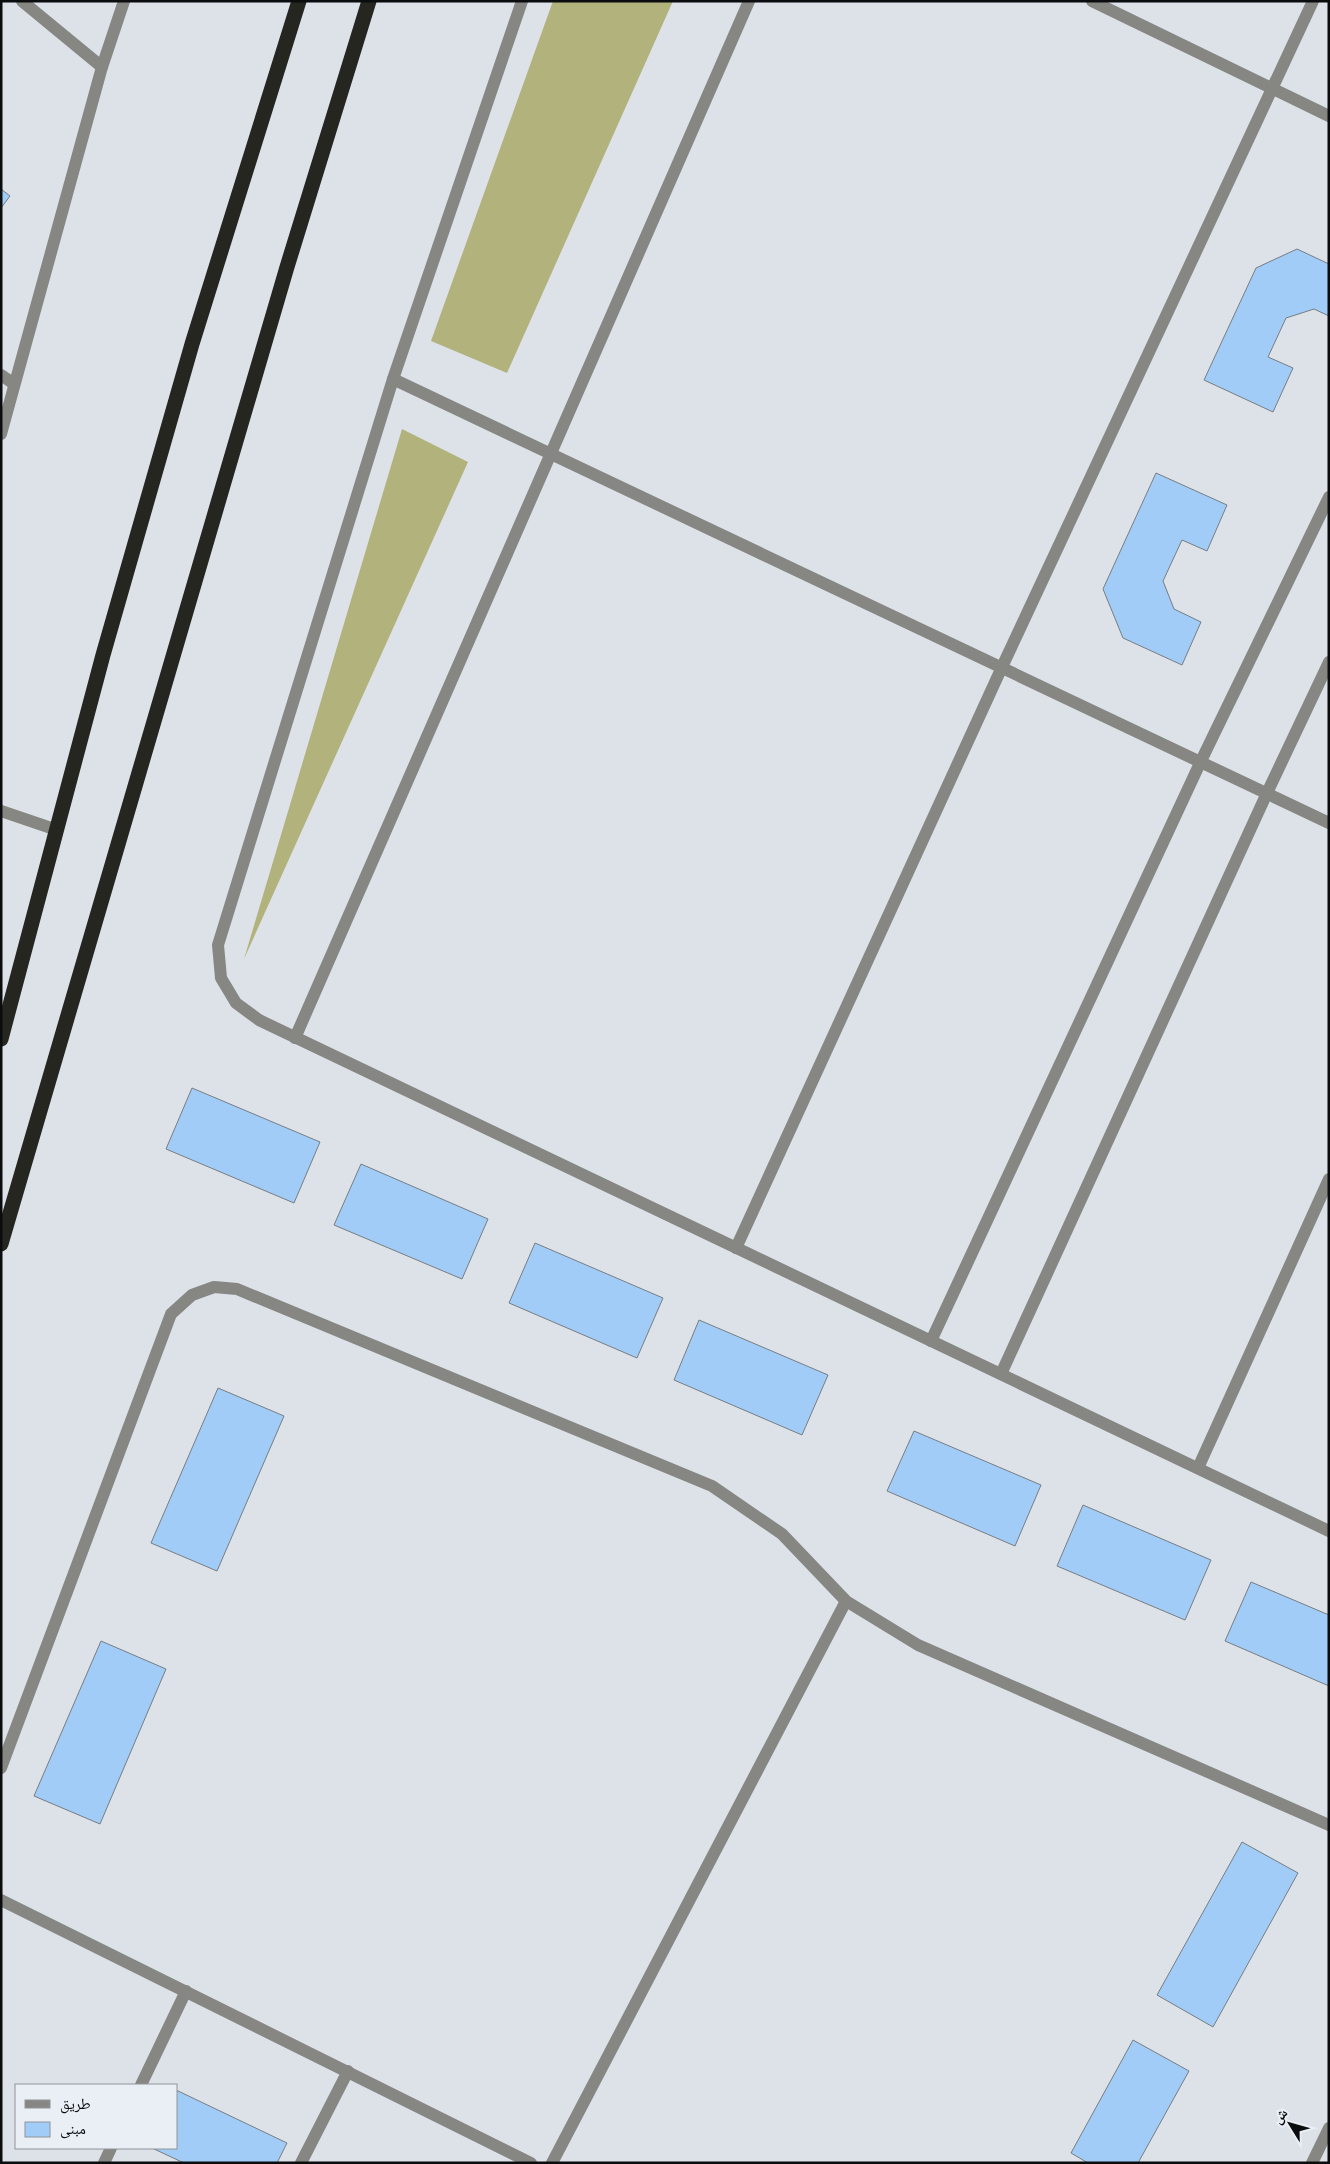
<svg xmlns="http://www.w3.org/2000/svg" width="1330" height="2164" viewBox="0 0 1330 2164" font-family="Arial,'Noto Naskh Arabic',sans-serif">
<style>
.grass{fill:#b2b37c}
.building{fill:#a0ccf7;stroke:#787d82}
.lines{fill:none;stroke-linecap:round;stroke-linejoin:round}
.lane{stroke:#868683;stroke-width:12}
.street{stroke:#868683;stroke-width:12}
.highway{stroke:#262620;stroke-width:15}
</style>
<rect width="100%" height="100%" fill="#dce2e8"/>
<g class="grass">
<path d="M553 1H673L507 373 431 341Z"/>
<path d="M402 429 468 462 244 959Z"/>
</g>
<g class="building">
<path d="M1 189 10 196 1 208Z"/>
<path d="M1297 249 1329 264V316L1314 309 1286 318 1268 357 1293 368 1273 412 1204 380 1256 268Z"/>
<path d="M1156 473 1227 505 1207 551 1182 540 1163 581 1174 609 1201 622 1182 665 1123 638 1103 589Z"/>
<path d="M192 1088 320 1142 294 1203 166 1149Z"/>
<path d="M361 1164 488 1219 462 1279 334 1225Z"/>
<path d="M535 1243 663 1298 637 1358 509 1303Z"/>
<path d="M699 1320 828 1375 802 1435 674 1380Z"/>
<path d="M218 1388 284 1416 217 1571 151 1543Z"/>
<path d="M914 1431 1041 1485 1015 1546 887 1491Z"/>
<path d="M1083 1505 1211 1560 1185 1620 1057 1566Z"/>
<path d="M1251 1582 1329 1615V1686L1225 1641Z"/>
<path d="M101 1641 166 1669 100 1824 34 1796Z"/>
<path d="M1242 1842 1298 1873 1213 2027 1157 1995Z"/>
<path d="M1133 2040 1189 2071 1138 2163H1088L1071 2153Z"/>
<path d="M176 2090 287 2143 277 2163H184L152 2148H176Z"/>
</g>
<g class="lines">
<g class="lane">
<path d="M522 1 393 379 218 945 221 978 236 1003 259 1020 1329 1531"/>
<path d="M1092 1 1329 116"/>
<path d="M393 379 1329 823"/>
<path d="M295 1038 749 1"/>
<path d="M736 1248 1002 667 1313 1"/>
<path d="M931 1341 1201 761 1329 497"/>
<path d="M1001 1374 1267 793 1329 662"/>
<path d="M1198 1468 1329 1179"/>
<path d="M1 1768 171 1314 192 1295 214 1287 237 1289 712 1486 782 1534 846 1601 918 1645 1329 1825"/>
<path d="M1 1900 531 2163"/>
<path d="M141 2085 186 1991"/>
<path d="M104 2163 111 2148"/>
<path d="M301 2163 348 2071"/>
<path d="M552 2163 846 1601"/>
<path d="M1312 2163 1329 2128"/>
</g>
<g class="street">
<path d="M22 1 102 67"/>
<path d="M1 375 14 384"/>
<path d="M1 434 102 67 124 1"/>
<path d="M1 811 57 830"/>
</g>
<g class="highway">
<path d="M1 1039 103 655 192 344 299 1"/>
<path d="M1 1244 287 267 369 1"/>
</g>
</g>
<rect width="1330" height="2164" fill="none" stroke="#0a0c0e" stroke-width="5"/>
<rect x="15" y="2084" width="162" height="65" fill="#eaeff5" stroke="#909499"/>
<rect x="25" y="2100" width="25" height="8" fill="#868683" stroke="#909499"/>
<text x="60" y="2109" font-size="15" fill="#0a0c0e">طريق</text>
<rect x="25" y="2122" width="25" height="15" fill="#a0ccf7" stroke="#909499"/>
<text x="60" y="2134" font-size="15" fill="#0a0c0e">مبنى</text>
<g transform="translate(1290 2124) rotate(307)" stroke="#eaeff5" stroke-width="4" paint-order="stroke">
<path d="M0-4L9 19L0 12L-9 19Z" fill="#0a0c0e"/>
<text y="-8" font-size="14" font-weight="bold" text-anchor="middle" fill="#0a0c0e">ش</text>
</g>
</svg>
